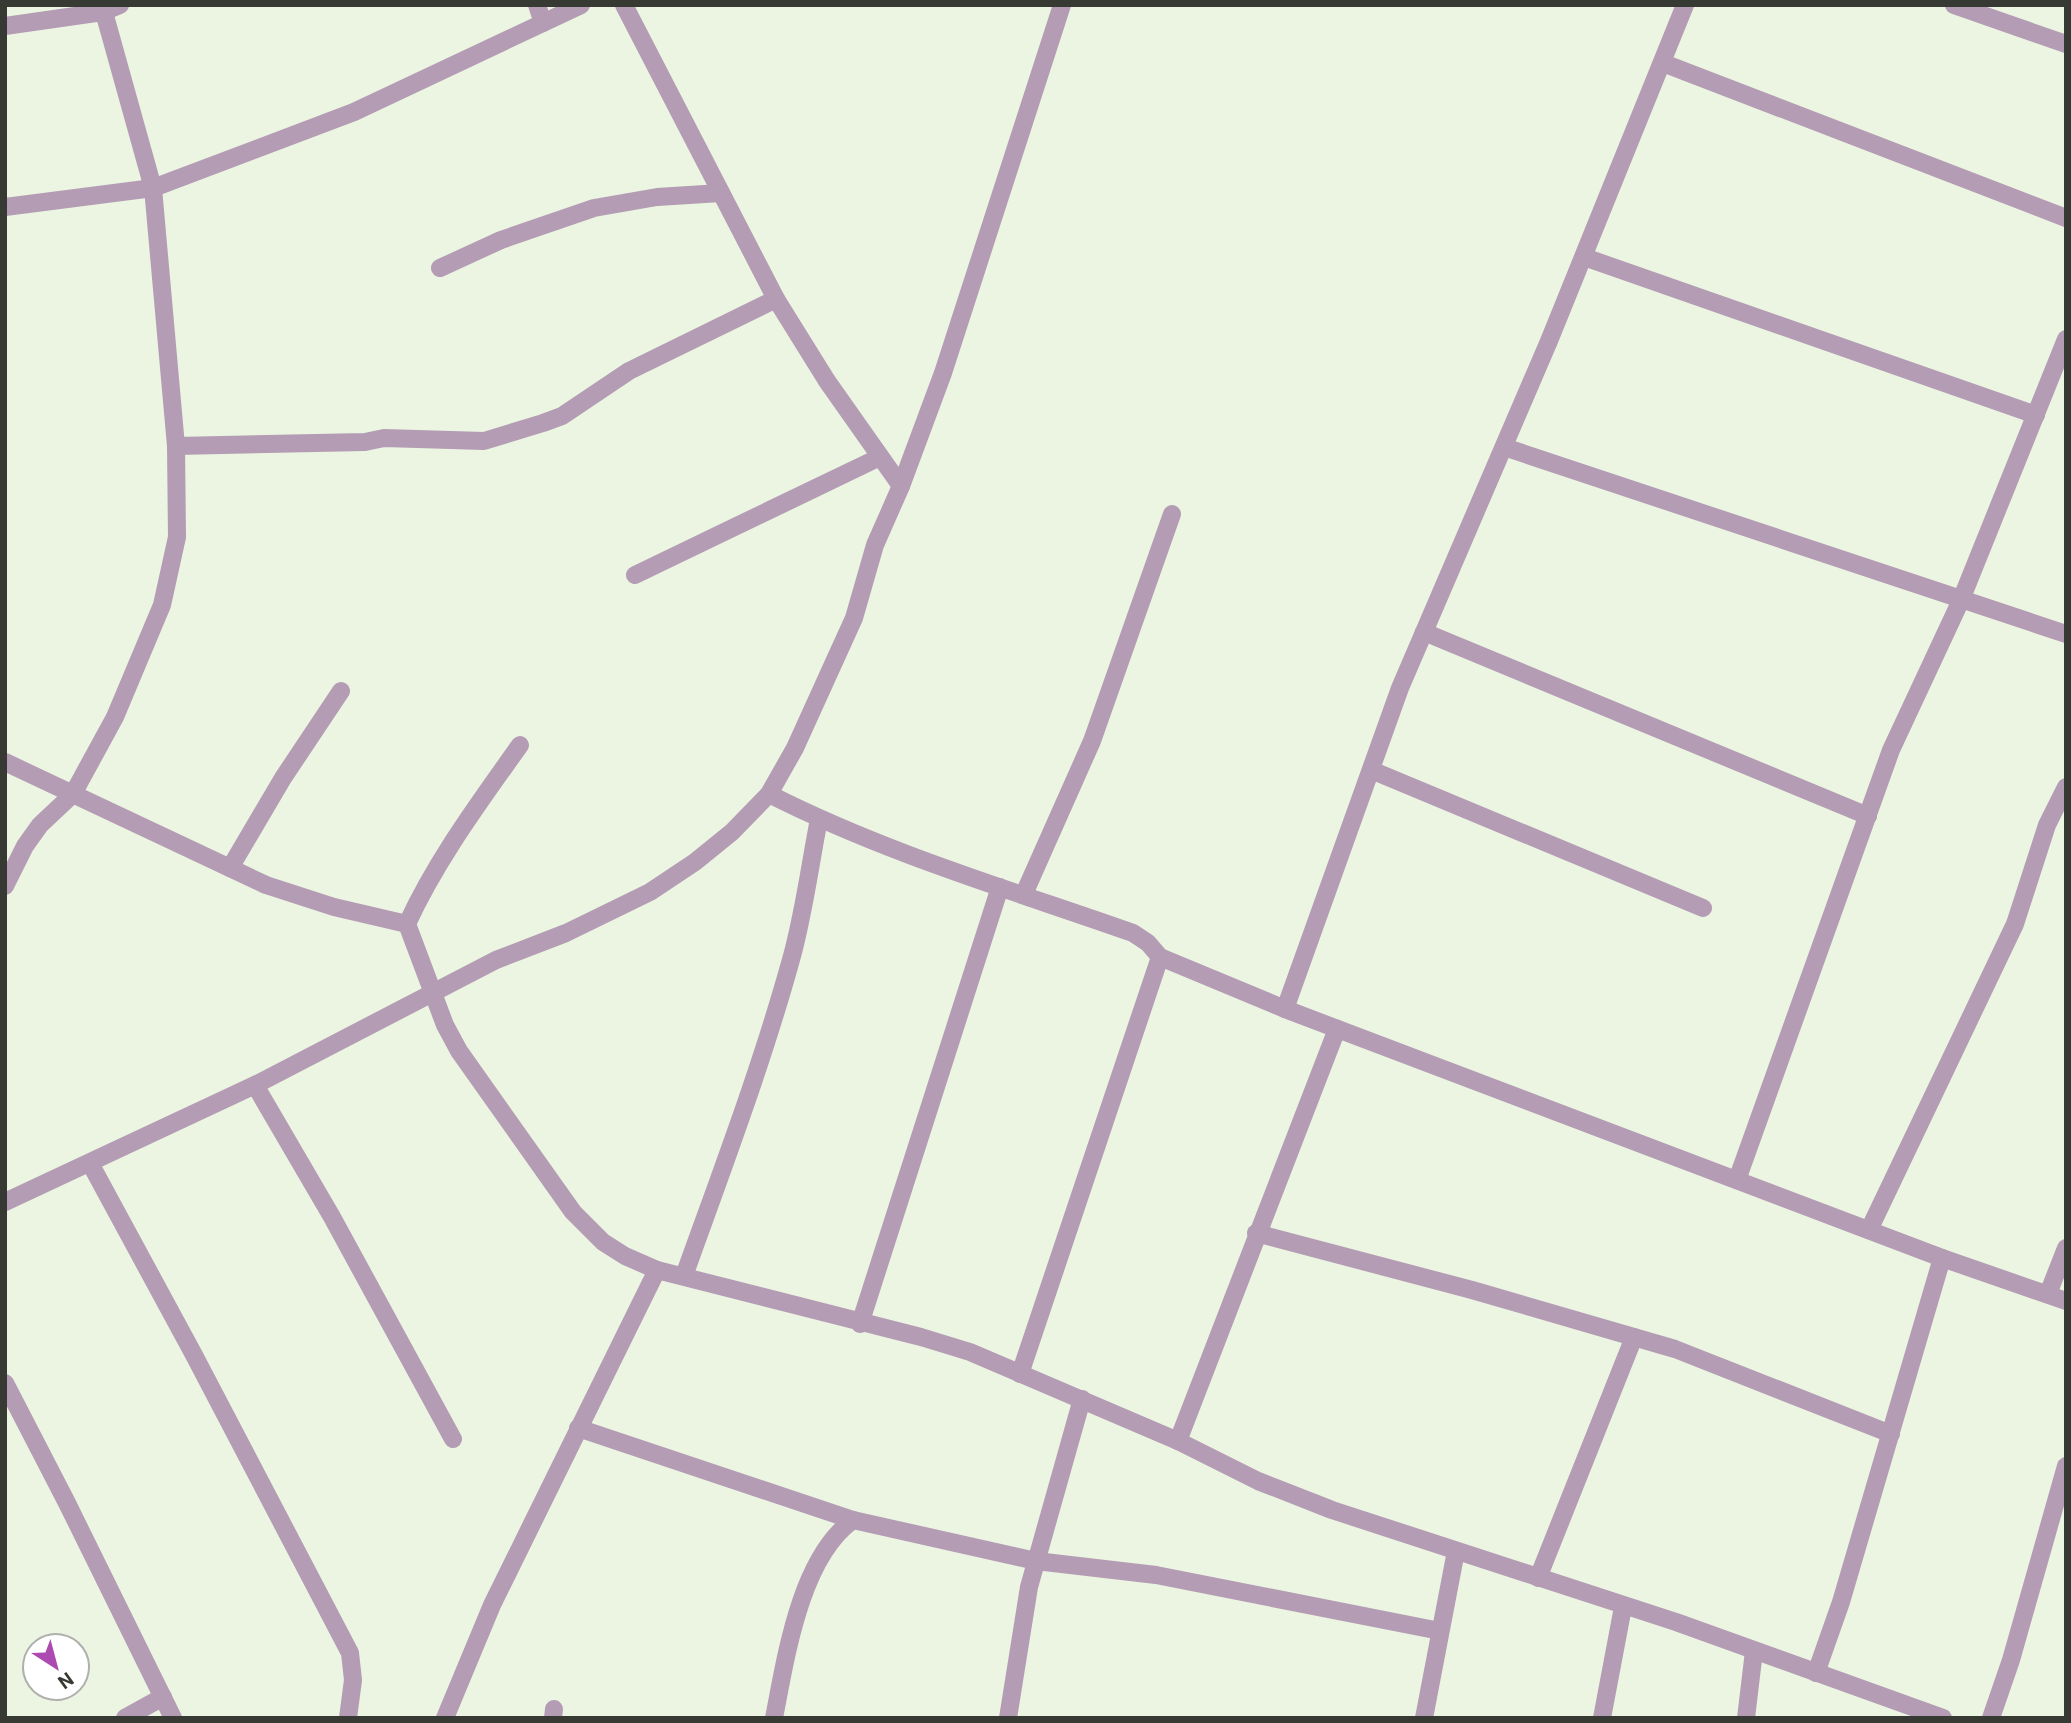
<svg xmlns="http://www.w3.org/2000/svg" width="2071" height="1723" viewBox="0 0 2071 1723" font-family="Roboto,sans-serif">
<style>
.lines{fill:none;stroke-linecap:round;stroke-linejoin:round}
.minor{stroke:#b49cb4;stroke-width:18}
</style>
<rect width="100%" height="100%" fill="#ebf5e2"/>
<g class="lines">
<g class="minor">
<path d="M537 5 543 23"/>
<path d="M624 5 776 299 827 381 901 486"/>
<path d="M1954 5 2066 44"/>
<path d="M5 26 103 12 120 5"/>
<path d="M1663 63 2066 218"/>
<path d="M5 207 153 188 354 112 581 5"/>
<path d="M1584 257 2036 415"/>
<path d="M440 268 501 240 594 208 657 197 721 193"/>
<path d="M176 446 365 442 384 438 484 441 543 423 562 416 629 371 776 299"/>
<path d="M1504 447 2066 634"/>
<path d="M635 575 880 457"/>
<path d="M1424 632 1868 816"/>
<path d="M5 762 266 885 334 907 407 924 445 1025 459 1051 573 1212 603 1242 625 1256 657 1270 921 1337 970 1352 1178 1441 1258 1481 1332 1510 1676 1622 1943 1718"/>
<path d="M1371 770 1703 908"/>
<path d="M769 794C885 853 1011 890 1133 933L1148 943 1160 957 1285 1009 1942 1258 2066 1301"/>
<path d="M230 868 283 778 341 691"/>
<path d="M5 886 25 846 40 825 73 794 115 717 162 605 177 537 176 446 153 188 102 5"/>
<path d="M1024 894 1092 741 1172 514"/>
<path d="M407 924C437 859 479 803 520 745"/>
<path d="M1285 1009 1400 688 1549 341 1685 5"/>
<path d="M255 1085 332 1217 453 1439"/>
<path d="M90 1163 194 1355 350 1653 353 1680 348 1718"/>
<path d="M1737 1180 1891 750 1961 600 2066 339"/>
<path d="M5 1202 255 1085 496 960 566 933 650 892 695 862 732 832 769 794 795 748 854 618 875 545 901 486 943 373 1062 5"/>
<path d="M1869 1230 2015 924 2047 825 2066 787"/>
<path d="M1256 1233 1472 1290 1675 1349 1891 1434"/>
<path d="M684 1276C722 1170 762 1065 792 956 804 912 810 865 819 819"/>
<path d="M2048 1294 2066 1248"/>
<path d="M860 1324 1000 887"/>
<path d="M1020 1374 1160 957"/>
<path d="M5 1383 67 1503 173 1718"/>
<path d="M578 1428 853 1520 1036 1561 1156 1575 1440 1631"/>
<path d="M1178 1441 1337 1029"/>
<path d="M1538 1578 1634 1337"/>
<path d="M1816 1673 1841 1602 1942 1258"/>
<path d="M125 1718 163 1697"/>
<path d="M445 1718 492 1605 657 1270"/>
<path d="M553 1718 554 1709"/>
<path d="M774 1718C786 1657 800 1558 853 1520"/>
<path d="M1008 1718 1029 1587 1082 1399"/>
<path d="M1424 1718 1456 1551"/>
<path d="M1602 1718 1623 1607"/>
<path d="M1746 1718 1754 1651"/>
<path d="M1991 1718 2011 1660 2066 1466"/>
</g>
</g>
<rect width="2071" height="1723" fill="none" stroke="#363a32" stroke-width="14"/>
<g transform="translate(56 1667) rotate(144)"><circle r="33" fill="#ffffff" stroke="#afb0ad" stroke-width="2"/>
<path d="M0-5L12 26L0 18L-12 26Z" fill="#ac4ab1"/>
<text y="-10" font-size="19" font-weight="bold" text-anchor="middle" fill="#363a32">N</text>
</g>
</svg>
